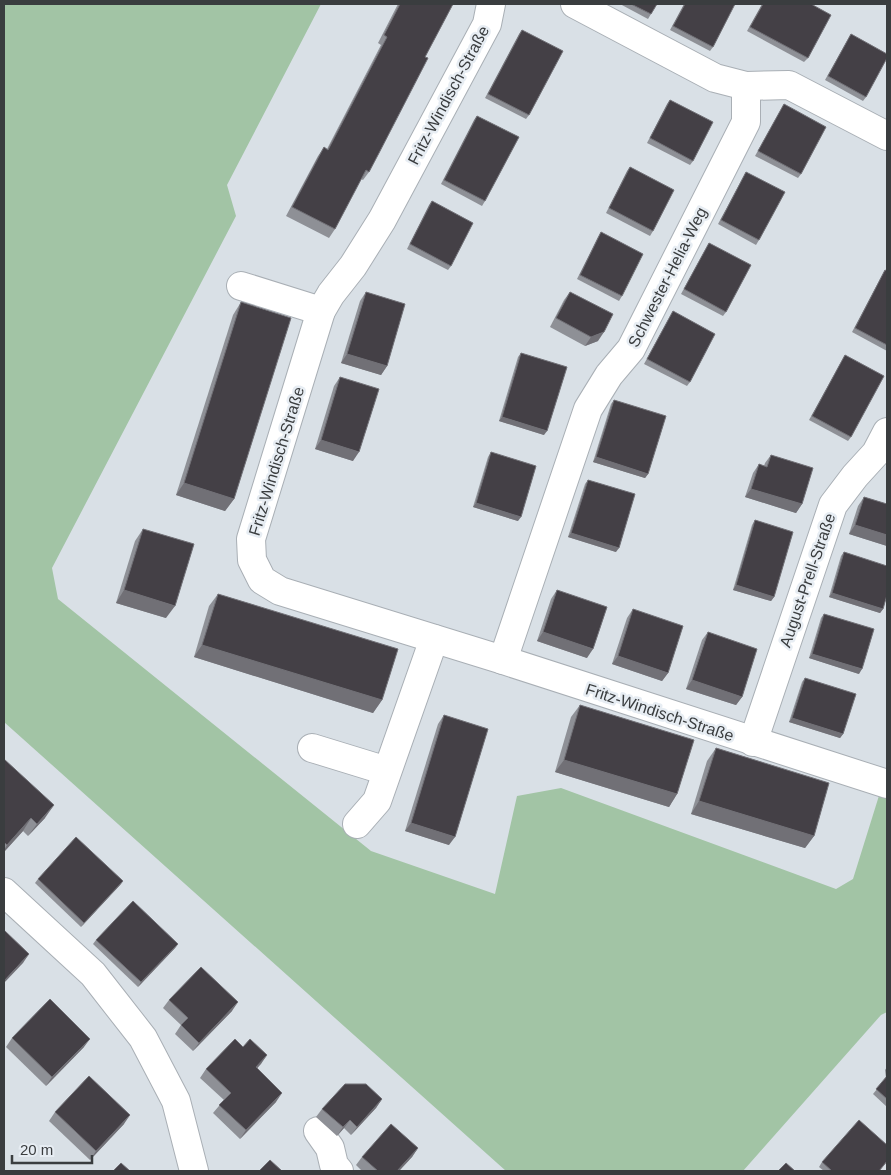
<svg xmlns="http://www.w3.org/2000/svg" width="891" height="1175" viewBox="0 0 891 1175" font-family="Arial,sans-serif">
<style>
.green{fill:#a2c4a5}
.lines{fill:none;stroke-linecap:round;stroke-linejoin:round}
.minor-casing{stroke:#a9afb5;stroke-width:30}
.minor{stroke:#fff;stroke-width:28}
.wall{fill:#8e9096}
.shaded-wall{fill:#717076}
.building{fill:#444046;stroke:#717076}
.labels{text-anchor:middle;stroke-width:5;stroke-linejoin:round;paint-order:stroke}
.street-label{font-size:16px;fill:#3a3d3f;stroke:#e7edf3}
</style>
<rect width="100%" height="100%" fill="#d9e0e6"/>
<path class="green" d="M4 4H321L227 185 236 216 52 568 58 599 371 851 495 894 517 796 561 788 836 889 853 879 887 770V1012L881 1015 743 1171H506L4 722Z"/>
<g class="lines">
<defs>
<g id="minor">
<path d="M491 4 487 24 382 220 353 266 331 294 321 311 251 539 252 560 262 580 280 591 503 660 887 784"/>
<path d="M575 4 715 78 746 86 789 85 887 136"/>
<path d="M241 286 321 311"/>
<path d="M503 660 588 409 609 375 631 349 746 122V86"/>
<path d="M753 742 833 505 855 476 876 453 887 432"/>
<path d="M312 748 387 771"/>
<path d="M357 824 377 801 434 639"/>
<path d="M4 892 93 974 143 1038 176 1101 194 1171"/>
<path d="M318 1131 330 1148 334 1165 339 1171"/>
</g>
</defs>
<use href="#minor" class="minor-casing"/>
<use href="#minor" class="minor"/>
</g>
<g class="wall">
<path d="M398 4H453L425 57 369 172 363 180 361 179 335 229 329 238 286 216 318 156 324 147 327 149 381 45 378 43Z"/>
<path d="M620 4H657L648 19Z"/>
<path d="M684 4H734L713 47 710 51 670 30Z"/>
<path d="M762 4H811L808 58 804 62 747 31Z"/>
<path d="M522 30 529 115 526 119 485 98 519 34Z"/>
<path d="M851 34 866 97 863 101 825 80Z"/>
<path d="M670 100 693 161 690 165 647 143 667 104Z"/>
<path d="M784 104 801 174 798 178 755 156Z"/>
<path d="M477 116 485 201 482 206 441 184 474 120Z"/>
<path d="M630 167 653 231 650 236 606 213 627 171Z"/>
<path d="M746 172 759 240 756 245 718 224Z"/>
<path d="M432 201 451 266 448 270 407 249 429 205Z"/>
<path d="M601 232 622 296 619 301 577 279 598 237Z"/>
<path d="M709 243 726 312 723 316 681 294Z"/>
<path d="M885 270 887 271V351L852 332Z"/>
<path d="M366 292 387 366 381 375 341 363 360 301Z"/>
<path d="M570 292 598 341 585 346 550 327 564 300Z"/>
<path d="M241 302 234 499 225 511 176 495 233 315Z"/>
<path d="M673 311 690 382 687 386 644 364Z"/>
<path d="M521 353 544 435 499 421 518 357Z"/>
<path d="M845 355 851 437 848 441 809 420Z"/>
<path d="M340 377 353 461 315 449 334 386Z"/>
<path d="M614 400 648 474 645 478 593 462 611 404Z"/>
<path d="M491 452 518 521 473 507 488 457Z"/>
<path d="M771 455 802 504 796 513 745 497 753 473 759 464 764 466 765 463Z"/>
<path d="M588 480 616 552 568 537 585 484Z"/>
<path d="M864 497 887 504V546L849 534 858 506Z"/>
<path d="M755 520 774 597 771 601 733 590 752 525Z"/>
<path d="M143 529 166 618 116 603 135 541Z"/>
<path d="M844 552 883 609 880 613 829 597 841 556Z"/>
<path d="M557 590 587 658 537 641 551 599Z"/>
<path d="M218 594 382 700 373 713 194 657 209 606Z"/>
<path d="M633 609 668 673 662 681 612 664 627 618Z"/>
<path d="M824 614 859 674 809 658 821 618Z"/>
<path d="M708 632 742 697 736 705 686 689 702 640Z"/>
<path d="M805 678 843 734 840 738 789 722 802 682Z"/>
<path d="M580 705 677 794 669 807 555 772 571 717Z"/>
<path d="M444 715 449 845 405 831 438 724Z"/>
<path d="M716 748 814 836 805 848 691 814 707 761Z"/>
<path d="M4 759 45 818 28 836 23 831 4 852Z"/>
<path d="M38 879 123 881 120 885 81 927 35 883Z"/>
<path d="M96 940 178 944 175 948 138 987 93 944Z"/>
<path d="M169 1000 232 1011 193 1051 175 1034 181 1025 163 1008Z"/>
<path d="M12 1038 84 1047 46 1086 6 1047Z"/>
<path d="M243 1047 267 1055 257 1068 276 1102 240 1139 213 1113 224 1100 200 1078 206 1069Z"/>
<path d="M887 1067V1107L873 1094 886 1078 885 1070Z"/>
<path d="M382 1099 376 1108 351 1135 344 1128 337 1136 316 1117 322 1109Z"/>
<path d="M55 1112 124 1124 90 1160 49 1121Z"/>
<path d="M418 1148 412 1157 399 1171H362L356 1165 362 1157Z"/>
<path d="M822 1162H887L879 1171H824L819 1167Z"/>
</g>
<g class="shaded-wall">
<path d="M604 332 598 341 585 346 591 337Z"/>
<path d="M347 354 387 366 381 375 341 363Z"/>
<path d="M502 417 547 431 544 435 499 421Z"/>
<path d="M321 440 359 452 353 461 315 449Z"/>
<path d="M596 457 648 474 645 478 593 462Z"/>
<path d="M184 483 234 499 225 511 176 495Z"/>
<path d="M751 489 802 504 796 513 745 497Z"/>
<path d="M476 503 521 517 518 521 473 507Z"/>
<path d="M855 525 887 535V546L849 534Z"/>
<path d="M571 533 619 548 616 552 568 537Z"/>
<path d="M736 585 774 597 771 601 733 590Z"/>
<path d="M124 590 175 606 166 618 116 603Z"/>
<path d="M832 593 883 609 880 613 829 597Z"/>
<path d="M543 632 593 649 587 658 537 641Z"/>
<path d="M202 645 382 700 373 713 194 657Z"/>
<path d="M812 654 862 669 859 674 809 658Z"/>
<path d="M618 656 668 673 662 681 612 664Z"/>
<path d="M692 680 742 697 736 705 686 689Z"/>
<path d="M792 718 843 734 840 738 789 722Z"/>
<path d="M564 760 677 794 669 807 555 772Z"/>
<path d="M699 801 814 836 805 848 691 814Z"/>
<path d="M54 805 45 818 28 836 37 824Z"/>
<path d="M31 818 23 831 4 852V850L7 845Z"/>
<path d="M411 823 455 837 449 845 405 831Z"/>
<path d="M123 881 120 885 81 927 84 923Z"/>
<path d="M178 944 175 948 138 987 141 982Z"/>
<path d="M29 954 23 963 4 983V981Z"/>
<path d="M238 1002 232 1011 193 1051 199 1043Z"/>
<path d="M90 1039 84 1047 46 1086 52 1077Z"/>
<path d="M267 1055 261 1064 250 1076 256 1067Z"/>
<path d="M282 1093 276 1102 240 1139 246 1130Z"/>
<path d="M382 1099 376 1108 351 1135 357 1127Z"/>
<path d="M130 1115 124 1124 90 1160 96 1151Z"/>
<path d="M350 1120 344 1128 337 1136 343 1127Z"/>
<path d="M418 1148 412 1157 399 1171H397Z"/>
</g>
<g class="building">
<path d="M400 4H453L425 57 428 58 379 153 369 172 366 170 335 229 292 207 324 147 328 150 387 37 384 35Z"/>
<path d="M631 4H657L651 14Z"/>
<path d="M685 4H735L713 47 673 26Z"/>
<path d="M763 4H811L831 15 808 58 750 27Z"/>
<path d="M522 30 563 51 529 115 488 94Z"/>
<path d="M851 34 887 54V58L866 97 828 76Z"/>
<path d="M670 100 713 122 693 161 650 138Z"/>
<path d="M784 104 826 127 801 174 758 151Z"/>
<path d="M477 116 519 137 485 201 444 180Z"/>
<path d="M630 167 674 190 653 231 609 208Z"/>
<path d="M746 172 785 192 759 240 721 220Z"/>
<path d="M432 201 473 223 451 266 410 244Z"/>
<path d="M601 232 643 254 622 296 580 275Z"/>
<path d="M709 243 751 265 726 312 684 289Z"/>
<path d="M885 270 887 271V345L855 328Z"/>
<path d="M366 292 405 304 387 366 347 354Z"/>
<path d="M570 292 613 314 604 332 591 337 556 318Z"/>
<path d="M241 302 291 318 234 499 184 483Z"/>
<path d="M673 311 715 334 690 382 647 359Z"/>
<path d="M521 353 567 367 547 431 502 417Z"/>
<path d="M845 355 884 376 851 437 812 416Z"/>
<path d="M340 377 379 389 359 452 321 440Z"/>
<path d="M614 400 666 416 648 474 596 457Z"/>
<path d="M491 452 536 466 521 517 476 503Z"/>
<path d="M771 455 813 468 802 504 751 489 759 464 767 467Z"/>
<path d="M588 480 635 494 619 548 571 533Z"/>
<path d="M864 497 887 504V535L855 525Z"/>
<path d="M755 520 793 532 774 597 736 585Z"/>
<path d="M143 529 194 544 175 606 124 590Z"/>
<path d="M844 552 887 566V595L883 609 832 593Z"/>
<path d="M557 590 607 607 593 649 543 632Z"/>
<path d="M218 594 398 649 382 700 202 645Z"/>
<path d="M633 609 683 626 668 673 618 656Z"/>
<path d="M824 614 874 629 862 669 812 654Z"/>
<path d="M708 632 757 649 742 697 692 680Z"/>
<path d="M805 678 856 694 843 734 792 718Z"/>
<path d="M580 705 694 740 677 794 564 760Z"/>
<path d="M444 715 488 729 455 837 411 823Z"/>
<path d="M716 748 829 783 814 836 699 801Z"/>
<path d="M4 759 54 805 37 824 31 818 7 845 4 842Z"/>
<path d="M76 837 123 881 84 923 38 879Z"/>
<path d="M133 901 178 944 141 982 96 940Z"/>
<path d="M4 930 29 954 4 981Z"/>
<path d="M201 967 238 1002 199 1043 181 1025 188 1018 169 1000Z"/>
<path d="M50 999 90 1039 52 1077 12 1038Z"/>
<path d="M235 1039 243 1047 250 1039 267 1055 256 1067 282 1093 246 1130 219 1105 231 1093 206 1069Z"/>
<path d="M89 1076 130 1115 96 1151 55 1112Z"/>
<path d="M887 1076V1099L876 1089Z"/>
<path d="M345 1084H366L382 1099 357 1127 350 1120 343 1127 322 1109Z"/>
<path d="M859 1120 887 1145V1161L879 1171H832L822 1162Z"/>
<path d="M391 1124 418 1148 397 1171H378L362 1157Z"/>
<path d="M270 1160 282 1171H259Z"/>
<path d="M121 1163 130 1171H113Z"/>
<path d="M786 1163 795 1171H778Z"/>
</g>
<g class="labels">
<g class="street-label">
<text transform="translate(448 95) rotate(-62)" y="6">Fritz-Windisch-Straße</text>
<text transform="translate(667 277) rotate(-63)" y="6">Schwester-Helia-Weg</text>
<text transform="translate(276 461) rotate(-73)" y="6">Fritz-Windisch-Straße</text>
<text transform="translate(807 580) rotate(-71)" y="6">August-Prell-Straße</text>
<text transform="translate(660 712) rotate(18)" y="6">Fritz-Windisch-Straße</text>
</g>
</g>
<rect width="891" height="1175" fill="none" stroke="#3a3d3f" stroke-width="10"/>
<path d="M12 1155v8h80v-8" fill="none" stroke="#3a3d3f" stroke-width="2.5"/>
<text x="20" y="1155" font-size="15" fill="#3a3d3f" stroke="#e7edf3" stroke-width="4" paint-order="stroke">20 m</text>
</svg>
